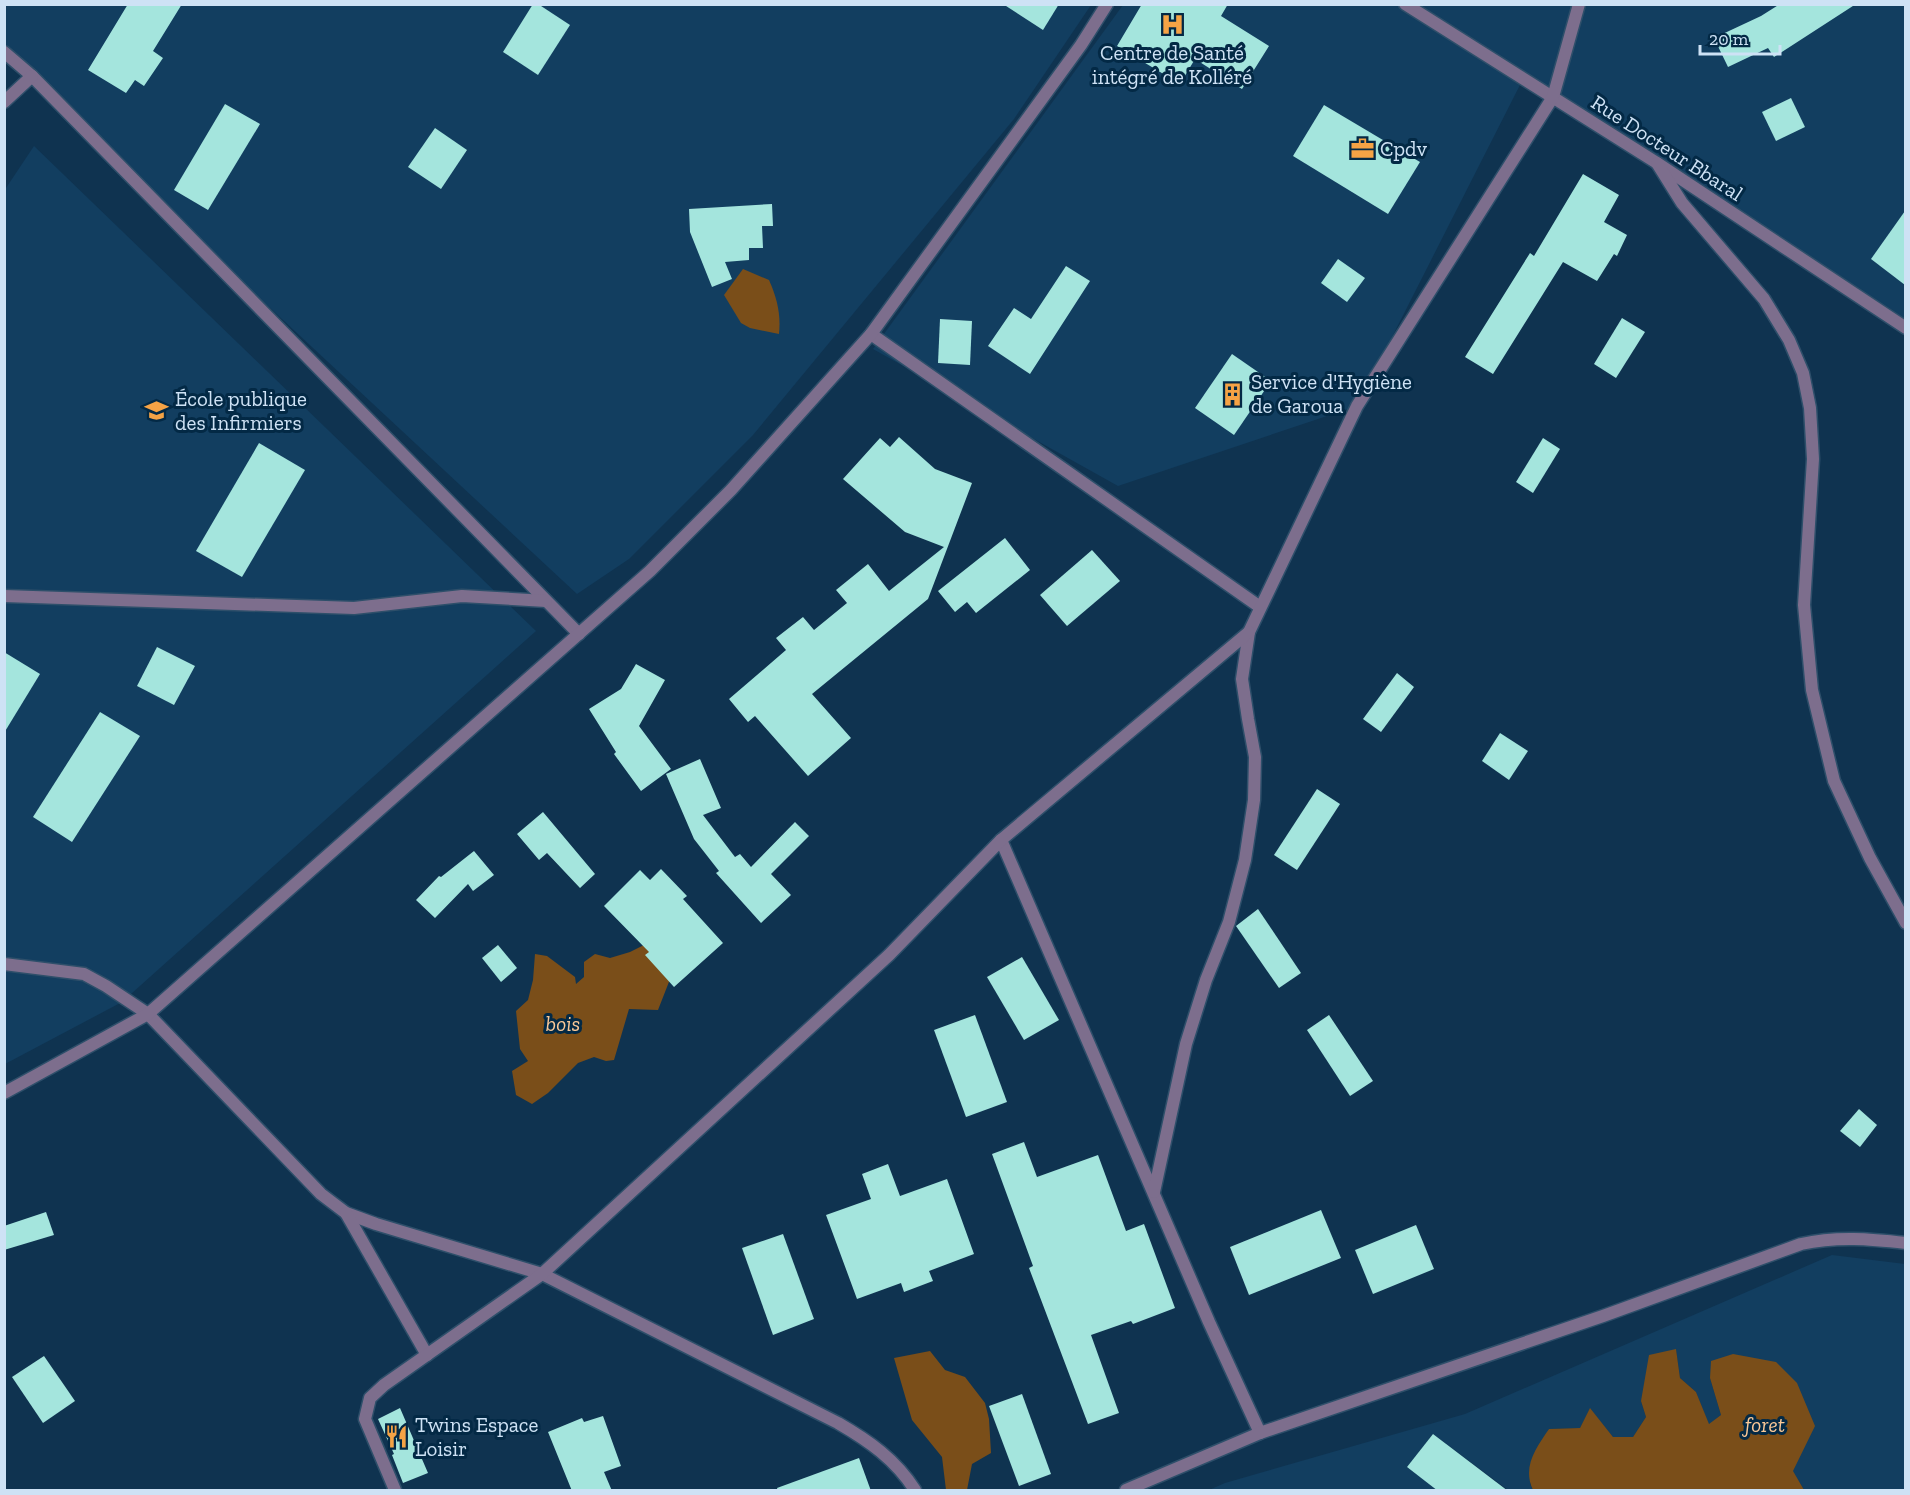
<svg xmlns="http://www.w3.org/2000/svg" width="1910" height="1495" viewBox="0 0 1910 1495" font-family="'Zilla Slab',serif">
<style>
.built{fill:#123e60}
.green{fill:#7a4e19}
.building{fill:#a4e5dd}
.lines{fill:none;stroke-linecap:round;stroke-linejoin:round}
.minor-casing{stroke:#2e4f6a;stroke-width:15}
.minor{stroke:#7d6e8d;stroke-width:12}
.labels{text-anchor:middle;stroke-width:6;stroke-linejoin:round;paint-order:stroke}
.poi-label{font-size:21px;fill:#cee2f5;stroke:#032945;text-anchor:start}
.street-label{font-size:21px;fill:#cee2f5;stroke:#032945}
.park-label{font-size:21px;font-style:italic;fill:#fbc997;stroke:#032945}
</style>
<rect width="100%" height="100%" fill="#0f3350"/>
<g class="built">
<path d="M4 5H1091L1014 119 753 435 629 559 577 594 5 61Z"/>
<path d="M1123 5H1905V328L1522 81 1357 406 1118 486 873 349Z"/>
<path d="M34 146 536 631 122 1002 5 1064 4 191Z"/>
<path d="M1832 1255 1905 1264V1490H1804L1792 1471 1814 1426 1710 1378 1721 1415 1709 1425 1696 1392 1680 1378 1676 1350 1641 1401 1646 1417 1633 1437H1613L1590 1409 1580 1428 1549 1429 1530 1484 1533 1490H1508L1433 1434 1407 1467 1438 1490H1209L1225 1483 1465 1414Z"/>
</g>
<g class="green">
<path d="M743 269 769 280C777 298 781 314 779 334L750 328 741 323 724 295Z"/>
<path d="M652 941 674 969 658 1010 629 1009 614 1060 606 1061 594 1057 578 1063 548 1093 532 1104 516 1095 512 1071 528 1061 520 1049 516 1011 528 1000 533 980 535 954 547 956 575 977 576 984 584 977V962L595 954 610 958 630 952Z"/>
<path d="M1676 1349 1680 1378 1696 1392 1709 1424 1721 1415 1710 1378 1711 1361 1733 1354 1776 1362 1797 1383 1815 1426 1793 1471 1804 1490H1533C1522 1467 1536 1448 1549 1429L1580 1428 1590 1408 1613 1437H1633L1646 1417 1641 1401 1649 1355Z"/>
<path d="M930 1351 945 1370 965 1377 985 1403 989 1419 991 1453 972 1464 967 1490H946L942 1457 912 1420 894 1358Z"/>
</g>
<g class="building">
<path d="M128 4H182L153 51 163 58 144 86 135 80 126 93 88 70Z"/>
<path d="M533 4H538L570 25 538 75 503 52Z"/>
<path d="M1003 4H1059L1043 30Z"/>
<path d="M1142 4H1228L1221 16 1269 46 1242 89 1195 59 1180 84 1117 46Z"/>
<path d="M1780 4H1856L1774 57 1768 48 1728 67 1714 38 1761 16Z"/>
<path d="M1791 98 1805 127 1776 141 1762 112Z"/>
<path d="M225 104 260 124 208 210 174 190Z"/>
<path d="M1324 105 1420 162 1388 214 1293 156Z"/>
<path d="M435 128 467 150 441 189 408 167Z"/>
<path d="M1583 174 1619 195 1604 222 1627 235 1617 256 1614 254 1597 281 1563 262 1493 374 1465 357 1530 253 1534 256Z"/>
<path d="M772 204 773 226H762L763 248H749V260L725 262 732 279 712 287 690 232 689 209Z"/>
<path d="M1905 211V285L1871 259Z"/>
<path d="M1338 259 1365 278 1347 302 1321 283Z"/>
<path d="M1066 266 1090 281 1030 374 988 346 1014 308 1031 319Z"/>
<path d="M1622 318 1645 332 1616 378 1594 364Z"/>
<path d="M940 319 972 321 970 365 938 363Z"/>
<path d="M1232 354 1271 381 1234 435 1195 408Z"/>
<path d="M899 437 935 469 972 483 928 599 812 694 851 738 808 776 755 716 748 722 729 699 786 650 776 638 803 617 814 630 847 603 836 590 868 564 889 591 944 547 905 532 843 479 880 438 890 447Z"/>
<path d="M1543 438 1560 449 1533 493 1516 482Z"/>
<path d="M259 443 305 470 242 577 196 551Z"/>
<path d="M1005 538 1030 570 976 613 967 602 955 612 938 591Z"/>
<path d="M1092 550 1120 581 1067 626 1040 595Z"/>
<path d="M157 647 195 666 174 705 137 686Z"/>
<path d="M4 652 40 674 4 733Z"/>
<path d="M636 664 665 680 639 726 671 769 641 791 614 754 616 752 589 709 621 689Z"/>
<path d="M1397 673 1414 687 1381 732 1363 719Z"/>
<path d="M100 712 140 736 72 842 33 817Z"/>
<path d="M1500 733 1528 751 1509 780 1482 761Z"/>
<path d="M700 759 721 808 703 815 735 857 740 854 751 867 795 822 809 836 771 874 791 895 761 923 716 873 719 871 694 839 666 774Z"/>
<path d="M1317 789 1340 804 1297 870 1274 855Z"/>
<path d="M543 812 595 874 580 888 547 853 539 860 517 834Z"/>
<path d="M474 851 494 875 473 891 468 884 435 918 416 900 439 876 441 877Z"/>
<path d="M661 869 687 896 683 899 723 943 674 987 645 955 649 952 604 906 640 870 650 880Z"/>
<path d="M1258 909 1301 973 1279 988 1236 926Z"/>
<path d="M498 945 517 968 501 982 482 958Z"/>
<path d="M1022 957 1059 1020 1024 1040 987 977Z"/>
<path d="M975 1015 1007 1102 966 1117 934 1030Z"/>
<path d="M1329 1015 1373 1081 1350 1096 1307 1030Z"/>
<path d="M1859 1109 1877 1125 1860 1147 1840 1131Z"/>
<path d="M1024 1142 1037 1177 1098 1155 1126 1231 1144 1224 1175 1308 1133 1324 1131 1321 1091 1335 1119 1413 1088 1424 1029 1268 1033 1266 992 1154Z"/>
<path d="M888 1164 900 1196 947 1179 974 1254 929 1271 933 1281 904 1292 901 1283 857 1299 826 1215 871 1199 862 1174Z"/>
<path d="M1321 1210 1341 1258 1249 1295 1230 1247Z"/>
<path d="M46 1212 54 1235 4 1250V1226Z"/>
<path d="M1416 1225 1434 1269 1373 1294 1355 1250Z"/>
<path d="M783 1234 814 1319 773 1335 742 1248Z"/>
<path d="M44 1356 75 1401 43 1423 12 1377Z"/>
<path d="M1022 1394 1051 1474 1019 1486 989 1406Z"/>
<path d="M400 1408 428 1473 403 1483 392 1455 394 1454 378 1419Z"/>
<path d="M603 1416 621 1466 604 1472 612 1491H572L548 1432 582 1418 584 1422Z"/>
<path d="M1433 1434 1508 1491H1438L1407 1467Z"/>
<path d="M859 1458 871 1491H778L777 1488Z"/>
</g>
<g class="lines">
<defs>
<g id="minor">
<path d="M1405 4 1657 163 1906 328"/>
<path d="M4 52 32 76 579 634"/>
<path d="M4 102 32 76"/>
<path d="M1657 163 1682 203 1764 299 1789 340 1803 373 1810 408 1813 459 1804 605 1812 690 1834 781 1870 858 1906 923"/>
<path d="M871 334 1260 607"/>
<path d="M4 596 354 608 462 596 546 601"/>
<path d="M1001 840 1209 1322 1260 1433"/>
<path d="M4 964 84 974 106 986 148 1014 321 1194 346 1213 376 1224 542 1274 838 1423C869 1441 895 1459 915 1490"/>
<path d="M4 1093 148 1014 650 571 731 490 871 334 1081 45 1107 4"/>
<path d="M1154 1192 1186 1044 1206 980 1229 922 1245 860 1254 800 1255 757 1248 719 1242 679 1249 632 1357 406 1553 97 1579 4"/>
<path d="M346 1213 427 1355"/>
<path d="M395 1490 365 1419 370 1398 384 1385 542 1274 889 955 1001 840 1249 632"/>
<path d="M1126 1490 1260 1433 1603 1316 1801 1244C1837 1236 1870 1239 1906 1243"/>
</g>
</defs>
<use href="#minor" class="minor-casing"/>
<use href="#minor" class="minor"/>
</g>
<defs>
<symbol id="hospital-bare" viewBox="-9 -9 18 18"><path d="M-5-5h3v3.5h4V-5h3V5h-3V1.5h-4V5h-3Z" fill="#f5a345" stroke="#032945" stroke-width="2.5" paint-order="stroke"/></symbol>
<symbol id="office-bare" viewBox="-9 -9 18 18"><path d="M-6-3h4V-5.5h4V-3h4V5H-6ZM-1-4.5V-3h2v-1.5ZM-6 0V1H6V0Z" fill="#f5a345" stroke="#032945" stroke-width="2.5" paint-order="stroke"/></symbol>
<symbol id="building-bare" viewBox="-9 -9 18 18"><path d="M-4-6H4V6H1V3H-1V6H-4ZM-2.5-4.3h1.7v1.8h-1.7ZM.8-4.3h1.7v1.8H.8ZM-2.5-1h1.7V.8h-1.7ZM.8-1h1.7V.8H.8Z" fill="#f5a345" stroke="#032945" stroke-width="2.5" paint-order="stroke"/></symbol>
<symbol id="school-bare" viewBox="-9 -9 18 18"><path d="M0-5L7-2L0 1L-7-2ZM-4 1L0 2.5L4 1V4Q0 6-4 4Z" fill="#f5a345" stroke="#032945" stroke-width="2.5" paint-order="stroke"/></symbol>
<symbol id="restaurant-bare" viewBox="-9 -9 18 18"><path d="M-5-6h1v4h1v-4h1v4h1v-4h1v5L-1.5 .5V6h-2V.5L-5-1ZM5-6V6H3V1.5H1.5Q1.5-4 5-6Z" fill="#f5a345" stroke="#032945" stroke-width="2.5" paint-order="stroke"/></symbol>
</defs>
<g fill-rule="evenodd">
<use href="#hospital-bare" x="1156" y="8" width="33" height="33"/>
<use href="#office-bare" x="1346" y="132" width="33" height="33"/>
<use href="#building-bare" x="1216" y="378" width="33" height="33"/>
<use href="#school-bare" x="140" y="394" width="33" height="33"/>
<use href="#restaurant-bare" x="380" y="1420" width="33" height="33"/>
</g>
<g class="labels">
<g class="poi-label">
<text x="1172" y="60" text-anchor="middle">Centre de Santé<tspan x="1172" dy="24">intégré de Kolléré</tspan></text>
<text x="1380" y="156">Cpdv</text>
<text x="1251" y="389">Service d'Hygiène<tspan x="1251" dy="24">de Garoua</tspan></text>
<text x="175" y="406">École publique<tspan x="175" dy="24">des Infirmiers</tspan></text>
<text x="415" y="1432">Twins Espace<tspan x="415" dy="24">Loisir</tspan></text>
</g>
<g class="street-label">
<text transform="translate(1667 148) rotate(33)" y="7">Rue Docteur Bbaral</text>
</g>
<g class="park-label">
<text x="563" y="1031">bois</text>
<text x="1765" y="1432">foret</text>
</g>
</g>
<rect width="1910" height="1495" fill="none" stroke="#cee2f5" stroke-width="12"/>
<path d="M1700 45v9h80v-9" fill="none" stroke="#cee2f5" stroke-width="3"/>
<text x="1709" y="45" font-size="18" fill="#cee2f5" stroke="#032945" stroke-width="4.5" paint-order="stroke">20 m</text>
</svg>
